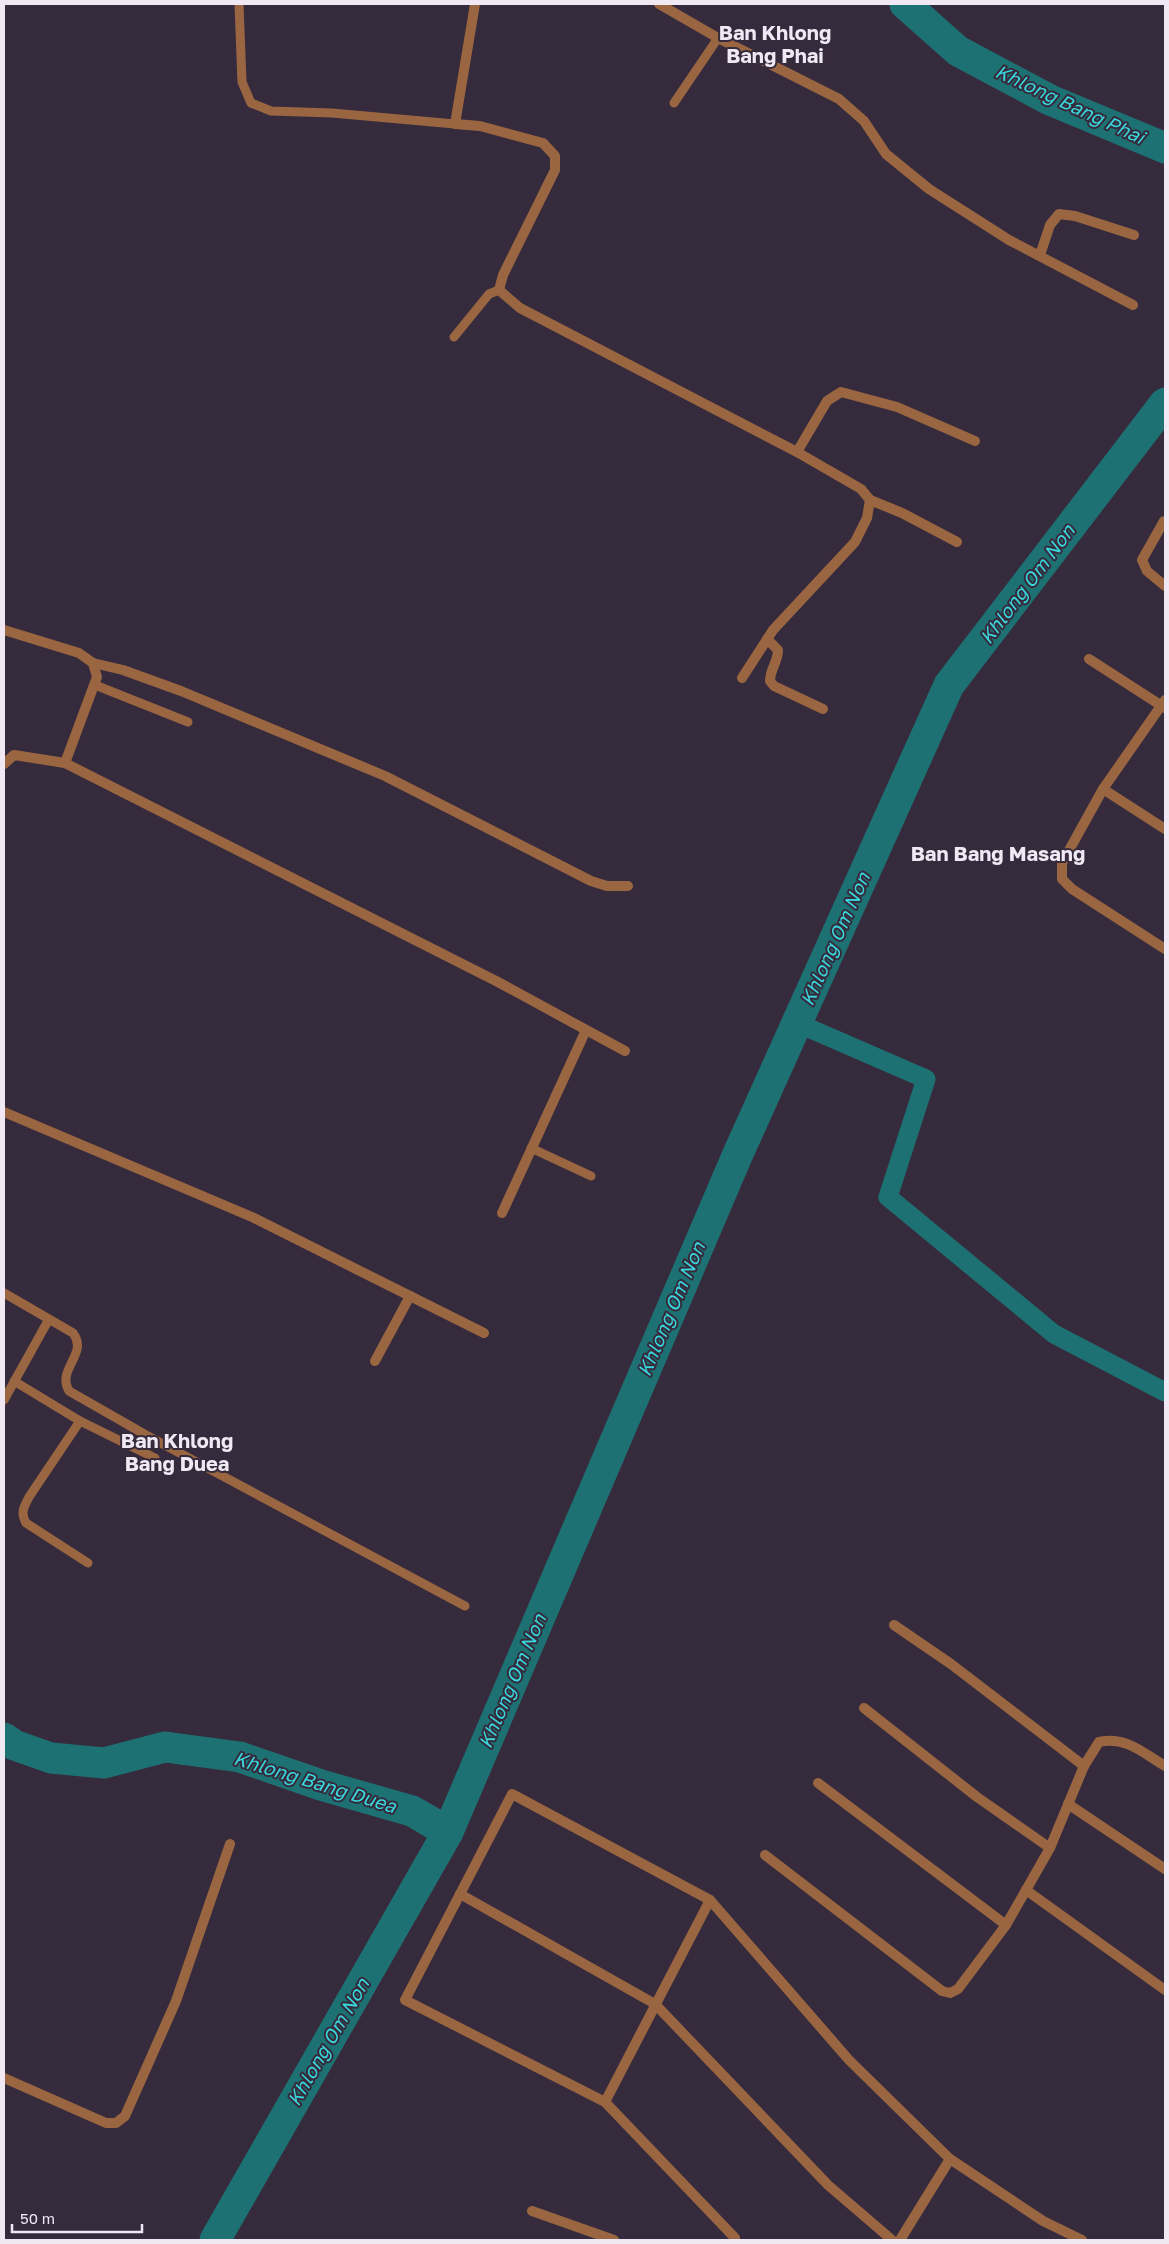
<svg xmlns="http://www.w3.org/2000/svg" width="1169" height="2244" viewBox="0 0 1169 2244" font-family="'Golos Text',sans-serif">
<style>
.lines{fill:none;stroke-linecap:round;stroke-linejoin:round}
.canal{stroke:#1e7173;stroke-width:19}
.river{stroke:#1e7173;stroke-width:31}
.lane{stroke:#9a6642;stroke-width:9}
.street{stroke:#9a6642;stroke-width:10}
.labels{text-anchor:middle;stroke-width:4;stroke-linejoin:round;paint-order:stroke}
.water-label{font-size:19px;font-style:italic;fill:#38d7dc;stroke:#362b3c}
.quarter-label{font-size:20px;font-weight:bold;fill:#f0e9f4;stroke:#362b3c}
</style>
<rect width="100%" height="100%" fill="#362b3c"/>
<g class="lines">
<g class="canal">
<path d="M1162 407 1165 411"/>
<path d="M797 1023 926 1079 888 1197 1054 1334 1165 1392"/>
</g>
<g class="river">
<path d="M905 4 958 51 1050 100 1165 148"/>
<path d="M4 1738 14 1745 51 1758 104 1763 165 1747 240 1757 321 1785 412 1811 448 1832"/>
<path d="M215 2240 448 1832 737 1156 949 685 1165 403"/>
</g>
<g class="lane">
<path d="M239 4 242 82 251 103 271 111 332 113 455 124"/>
<path d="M674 103 718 38"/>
<path d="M454 337 489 294 499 290"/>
<path d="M95 685 188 722"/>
<path d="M531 1148 591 1176"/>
<path d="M4 1293 73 1333C89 1354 56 1369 69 1391L146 1435 465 1606"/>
<path d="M14 1381 80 1421 155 1458"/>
<path d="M4 1400 49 1319"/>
<path d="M80 1421 29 1497C24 1507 20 1512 26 1523L88 1563"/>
</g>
<g class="street">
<path d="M475 4 455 124 480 126 543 143 555 156V170L503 275 499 290 520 308 797 452 861 489 870 500 867 518 855 542 773 630 742 678"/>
<path d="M659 4 718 38 839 99 864 121 886 154 929 189 1009 240 1133 305"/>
<path d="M1040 255 1050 225 1059 214 1075 216 1134 235"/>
<path d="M797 452 827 401 841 392 897 407 975 441"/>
<path d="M870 500 902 513 957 542"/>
<path d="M1164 521 1142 560 1147 571 1165 586"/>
<path d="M4 630 79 653 93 663 97 677 65 763 14 755 4 764"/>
<path d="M767 639 778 650C778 662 770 669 770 681L774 686 823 709"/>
<path d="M1089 659 1165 708"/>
<path d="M93 663 123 670 181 691 385 776 591 881 607 886H628"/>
<path d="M1165 700 1103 789 1062 863V879L1072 889 1165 949"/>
<path d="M65 763 498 982 625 1051"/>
<path d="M1103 789 1165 829"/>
<path d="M4 1112 252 1217 484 1333"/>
<path d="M502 1213 586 1030"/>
<path d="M375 1361 410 1296"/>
<path d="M864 1708 977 1797 1050 1848"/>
<path d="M1084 1766 1099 1742C1126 1736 1143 1753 1165 1766"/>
<path d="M818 1783 1006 1925 1050 1848 1084 1766 951 1664 894 1625"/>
<path d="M1068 1804 1165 1869"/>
<path d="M765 1855 942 1991 950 1993 958 1989 1006 1925"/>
<path d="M1026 1890 1165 1990"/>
<path d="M460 1894 655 2004 828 2185 892 2240"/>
<path d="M4 2078 106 2123H116L125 2116 176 2001 230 1844"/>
<path d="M605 2102 710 1900"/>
<path d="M532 2211 614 2240"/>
<path d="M735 2238 605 2102 405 2000 512 1794 710 1900 849 2060 950 2159 1043 2221 1082 2240"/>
<path d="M900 2240 950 2159"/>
</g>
</g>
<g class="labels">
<g class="water-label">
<text transform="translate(1070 104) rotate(25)" y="7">Khlong Bang Phai</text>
<text transform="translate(1027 584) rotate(-53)" y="7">Khlong Om Non</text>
<text transform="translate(835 939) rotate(-66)" y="7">Khlong Om Non</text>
<text transform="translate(671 1309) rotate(-67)" y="7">Khlong Om Non</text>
<text transform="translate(512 1681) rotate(-67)" y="7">Khlong Om Non</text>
<text transform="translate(315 1782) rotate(17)" y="7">Khlong Bang Duea</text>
<text transform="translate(328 2042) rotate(-60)" y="7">Khlong Om Non</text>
</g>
<g class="quarter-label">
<text x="775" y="40">Ban Khlong<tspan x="775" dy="23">Bang Phai</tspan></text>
<text x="998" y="861">Ban Bang Masang</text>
<text x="177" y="1448">Ban Khlong<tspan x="177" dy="23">Bang Duea</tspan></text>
</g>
</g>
<rect width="1169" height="2244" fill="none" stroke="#f0e9f4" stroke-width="10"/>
<path d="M12 2224v8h130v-8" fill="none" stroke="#f0e9f4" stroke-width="2.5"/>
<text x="20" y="2224" font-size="15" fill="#f0e9f4" stroke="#362b3c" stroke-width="4" paint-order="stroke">50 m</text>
</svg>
